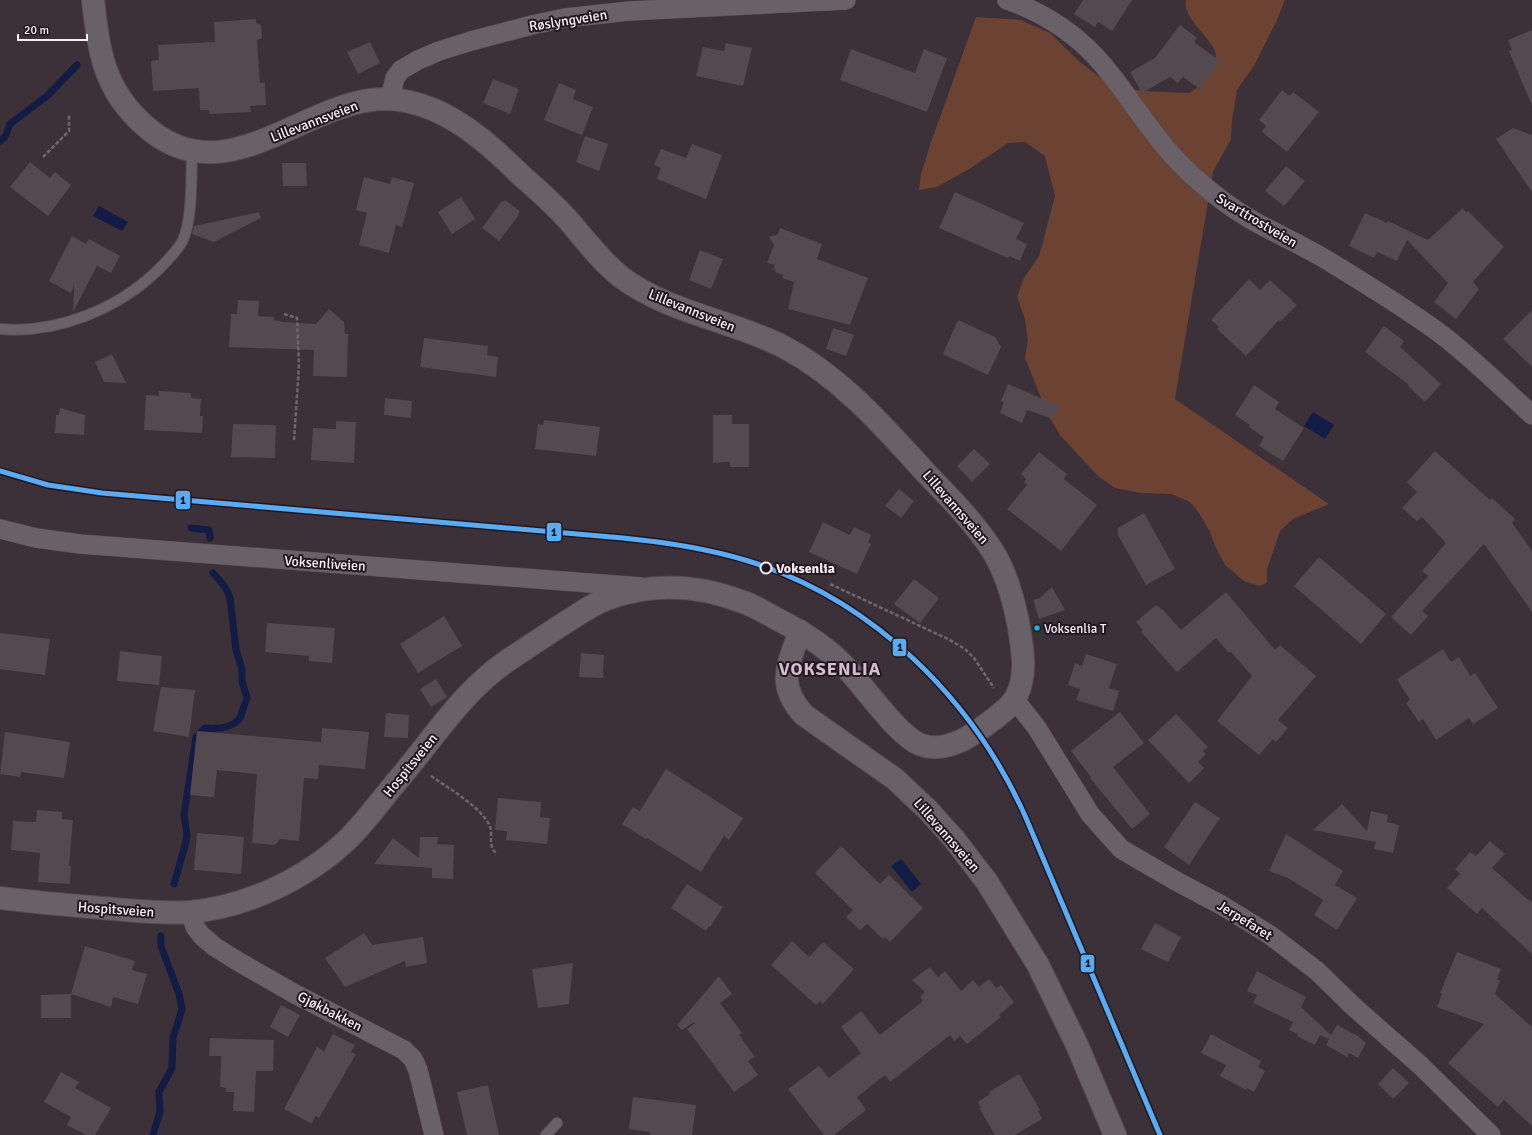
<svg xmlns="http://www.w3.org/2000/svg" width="1532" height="1135" viewBox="0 0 1532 1135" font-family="Signika,sans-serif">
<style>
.green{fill:#6c4233}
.water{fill:#121c44}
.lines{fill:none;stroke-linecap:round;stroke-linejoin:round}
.stream{stroke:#121c44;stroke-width:7}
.building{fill:#54494e}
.service-casing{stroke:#564c54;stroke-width:12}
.minor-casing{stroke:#564c54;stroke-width:20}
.tertiary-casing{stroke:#564c54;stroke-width:24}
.path{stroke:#6f666d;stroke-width:2.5;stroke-dasharray:4 2;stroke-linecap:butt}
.service{stroke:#6a6168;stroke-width:10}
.minor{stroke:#6a6168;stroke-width:19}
.tertiary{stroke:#6a6168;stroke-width:22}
.metro-1-casing{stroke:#21181f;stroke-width:8}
.metro-1{stroke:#5aaaf4;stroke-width:5}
.stop-dot{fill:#21181f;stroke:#faecf6;stroke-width:2}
.bus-dot{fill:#1ab6d8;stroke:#21181f;stroke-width:1.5}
.labels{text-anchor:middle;stroke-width:4;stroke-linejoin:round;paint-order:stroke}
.bus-label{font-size:13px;fill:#faecf6;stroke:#21181f;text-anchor:start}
.street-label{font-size:14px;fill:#faecf6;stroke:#21181f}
.stop-label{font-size:14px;font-weight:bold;fill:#faecf6;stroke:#21181f;text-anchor:start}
.district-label{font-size:18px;font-weight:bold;letter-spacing:1px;fill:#d6bbcf;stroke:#21181f}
.line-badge{stroke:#21181f;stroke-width:1.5}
.pale-badge-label{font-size:11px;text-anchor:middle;font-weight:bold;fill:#111}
</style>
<rect width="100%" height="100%" fill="#3c3039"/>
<path class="green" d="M1186 0H1285L1276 22 1255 64 1237 90 1232 120 1231 139 1213 172 1175 399 1329 504 1293 519 1280 531 1267 569V583L1259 586 1244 581 1225 565 1215 546 1210 532 1199 513 1190 502 1171 494 1140 493 1115 488 1098 476 1060 435 1048 415 1025 358 1028 340 1025 319 1017 297 1024 278 1039 256 1055 196 1045 156 1025 142 1008 143 969 169 937 187 919 190 921 174 931 142 976 17 1021 20 1050 33 1080 62 1106 82 1124 88 1144 91 1189 93 1204 83 1215 68C1215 63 1217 54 1214 49 1208 36 1182 16 1186 0Z"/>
<g class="water">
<path d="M99 206 128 222 122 231 93 216Z"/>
<path d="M1313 412 1334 425 1325 439 1304 426Z"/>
<path d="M901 859 921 884 912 892 891 866Z"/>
</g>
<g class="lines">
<g class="stream">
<path d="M0 141 5 137 10 124 47 96 77 65"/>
<path d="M191 528 209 530 210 538"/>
<path d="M174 884 186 842 187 835 184 815 196 737 205 728C216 729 232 729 240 718 241 716 245 702 247 698L242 681V669L236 650 230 598C227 587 220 581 213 573"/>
<path d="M153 1135 160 1111 159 1092 172 1068 173 1038 182 1009 179 994 161 946V936"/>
</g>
</g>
<g class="building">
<path d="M1083 0H1132L1112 31 1098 22 1095 27 1074 14Z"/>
<path d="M256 19V23L261 25 262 38 257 40 260 83H265L266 105 250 106 251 112 210 114 209 110H200L199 88 153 91 151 61 159 60 158 45 215 42 214 22Z"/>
<path d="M1180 25 1197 38 1194 42 1221 62 1200 89 1183 77 1178 83 1170 77 1142 93 1130 72 1155 58Z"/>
<path d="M1532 30V106L1509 51 1512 50 1508 40Z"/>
<path d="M370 42 380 63 358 74 347 52Z"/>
<path d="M726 43 752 48 743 86 696 76 703 47 724 51Z"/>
<path d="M851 49 915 73 924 49 947 58 927 112 840 80Z"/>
<path d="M493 79 519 89 510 114 483 103Z"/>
<path d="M559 83 576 90 573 99 593 107 582 135 544 120Z"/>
<path d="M1282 90 1290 96 1293 92 1319 112 1287 152 1262 132 1266 126 1259 120Z"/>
<path d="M1513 128 1532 135V192L1496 139Z"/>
<path d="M585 136 608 144 599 171 576 162Z"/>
<path d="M692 144 722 155 706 199 657 179 661 168 654 165 661 149 686 158Z"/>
<path d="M30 162 50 178 55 172 71 185 48 216 10 187Z"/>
<path d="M282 163H306L307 186H283Z"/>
<path d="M1286 166 1305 181 1284 206 1265 191Z"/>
<path d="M364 177 390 184 392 177 414 183 402 227 396 225 389 253 359 245 367 213 356 210Z"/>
<path d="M955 192 1024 223 1016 239 1027 244 1020 261 1009 256 1008 258 939 228Z"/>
<path d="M461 197 475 219 452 234 438 212Z"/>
<path d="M505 200 520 211 518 214 519 215 499 241 482 228 502 201 503 202Z"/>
<path d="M1463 208 1466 212 1468 211 1504 247 1473 282 1479 289 1456 319 1434 302 1448 283 1407 240 1397 261 1377 252 1374 258 1349 246 1365 213 1387 223 1388 221 1428 240Z"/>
<path d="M259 212 261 218 214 242 192 234 194 226Z"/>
<path d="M780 228 822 244 817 259 868 278 850 325 788 309 794 282 782 278 783 275 775 272 776 270 773 269 775 265 767 263 774 245 769 237 778 234Z"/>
<path d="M72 236 86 244 89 239 120 256 111 273 97 266 73 312 74 285 71 293 49 281Z"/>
<path d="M700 250 723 259 711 289 689 280Z"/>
<path d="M1249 279 1260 290 1270 280 1297 305 1280 322 1279 320 1246 356 1217 329 1219 327 1211 320Z"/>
<path d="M238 300 259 301 258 316 274 317V320L283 322 316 324 329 309 344 322 345 334H348L347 377 313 376 314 350 229 347 231 314H237Z"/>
<path d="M1532 310V367L1503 339Z"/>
<path d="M958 320 995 337 1001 347 988 375 943 354Z"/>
<path d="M1384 326 1404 341 1400 347 1441 384 1425 402 1408 386 1409 385 1365 352Z"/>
<path d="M833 328 854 335 846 356 826 349Z"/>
<path d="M424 338 488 346 487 355 498 357 496 377 420 367Z"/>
<path d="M112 354 126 383 104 382 95 362Z"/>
<path d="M1008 384 1059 406 1053 419 1027 410 1022 423 1000 413 1004 402 1001 401Z"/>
<path d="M1254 385 1279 402 1275 409 1304 428 1283 461 1259 446 1264 437 1249 427 1250 425 1235 415Z"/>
<path d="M159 391 191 393V398L201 399 200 416H203L202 433 144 430 146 395 159 396Z"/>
<path d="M385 398 412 401 411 418 384 415Z"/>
<path d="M60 408 85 415 84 435 55 433 56 415H59Z"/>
<path d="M713 415H732V424H749V467H730V462L713 463Z"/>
<path d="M544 420 600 427 596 456 535 449 538 424 543 425Z"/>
<path d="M336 421 356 422 354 463 311 460 313 428 336 429Z"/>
<path d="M233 424 276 425 275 458 231 457Z"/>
<path d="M974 449 990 464 972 482 957 466Z"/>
<path d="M1435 451 1490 500 1492 498 1515 519 1512 523 1532 551V612L1484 544 1422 611 1428 616 1411 635 1391 617 1428 576 1422 571 1446 543 1422 517 1417 521 1402 508 1417 492 1407 482Z"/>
<path d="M1039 452 1067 474 1064 479 1097 505 1061 551 1007 509 1027 485 1024 483 1026 479 1021 474Z"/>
<path d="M899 489 914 501 901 518 885 506Z"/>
<path d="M1144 513 1175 569 1146 585 1118 535V528Z"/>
<path d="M823 522 850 535 854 527 871 535 868 543 871 544 857 574 809 552Z"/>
<path d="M1319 557 1386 614 1361 644 1294 586Z"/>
<path d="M914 579 939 598 920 623 894 604Z"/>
<path d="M1052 587 1065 610 1039 619 1033 600 1040 598Z"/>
<path d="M1226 592 1275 650 1280 645 1316 676 1278 720 1288 728 1276 742 1273 739 1259 755 1217 721 1252 676 1231 652 1229 653 1216 638 1177 672 1141 632 1143 630 1136 622 1156 605 1164 611 1181 630Z"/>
<path d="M444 616 462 646 418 673 400 644Z"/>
<path d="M267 623 335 628 332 663 309 661V656L265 652Z"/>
<path d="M0 633 50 639 45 675 0 669Z"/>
<path d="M1443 649 1451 662 1459 657 1470 676 1475 673 1498 708 1473 724 1469 718 1436 740 1423 719 1419 722 1406 703 1410 700 1397 679Z"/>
<path d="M120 651 162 656 159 685 117 681Z"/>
<path d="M581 653 604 655 603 678 579 677Z"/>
<path d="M1086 654 1117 664 1109 688 1119 691 1113 711 1076 700 1080 689 1068 685 1075 663 1082 666Z"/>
<path d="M436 679 447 697 431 707 420 689Z"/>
<path d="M161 687 195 690 189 737 153 731Z"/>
<path d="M1120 712 1144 743 1113 767 1150 814 1132 829 1090 778 1091 777 1071 751Z"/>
<path d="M386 713 409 715 408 738 384 737Z"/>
<path d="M1176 714 1208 747 1203 751 1206 754 1198 762 1204 768 1189 783 1148 740Z"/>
<path d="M322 728 369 732 365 769 319 765 318 779 304 778 299 841 280 839 275 845 252 843 257 774 217 770 214 797 190 795 197 731 321 742Z"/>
<path d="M5 732 70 742 64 778 21 772 20 777 0 774Z"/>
<path d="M666 769 743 818 729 840 724 836 701 872 647 838 646 839 622 824 633 807 640 811Z"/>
<path d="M498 798 541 802 540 817 550 818 547 844 506 840 507 831 495 830Z"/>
<path d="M1195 802 1220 818 1189 865 1164 847Z"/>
<path d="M1342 804 1367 831 1371 811 1388 815 1387 822 1399 825 1393 853 1374 849 1376 842 1313 830Z"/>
<path d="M37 810 62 812V819L73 820 69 866H71L70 884 38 882 40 853 11 850 13 821 36 822Z"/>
<path d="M197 833 244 837 241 874 194 870Z"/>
<path d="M1286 834 1343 871 1335 885 1357 898 1337 930 1314 915 1323 900 1288 878 1269 871Z"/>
<path d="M420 837H438L437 844 454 845 453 879 432 878V868L374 864 393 838 419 858Z"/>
<path d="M1490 841 1505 854 1492 868 1527 899 1532 902V954L1482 908 1477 914 1447 888 1460 874 1455 869 1470 852 1476 856Z"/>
<path d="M841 846 880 884 889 875 923 908 890 942 885 937 883 939 867 924 860 930 846 917 853 910 815 873Z"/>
<path d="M687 884 723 907 710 927 709 926 706 931 671 908Z"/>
<path d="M1155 923 1181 937 1168 962 1141 949Z"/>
<path d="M364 933 372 945 423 937 427 963 406 967 405 961 345 987 325 958Z"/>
<path d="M792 941 809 957 823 942 854 969 823 1004 820 1001 816 1005 771 965Z"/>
<path d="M85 946 135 961 132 970 147 974 138 1004 113 997 111 1007 71 994V1018H41V995L71 994Z"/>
<path d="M1457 952 1501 969 1497 980H1500L1495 994 1532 1027V1126L1504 1100 1498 1107 1448 1063 1484 1024 1437 1007 1442 994 1440 993Z"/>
<path d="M573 963 569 1004 538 1008 532 969Z"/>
<path d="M930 967 938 977 945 971 961 991 973 980 979 987 989 979 996 988 1001 985 1014 1002 999 1015 1001 1017 967 1044 960 1036 954 1041 950 1035 890 1082 885 1075 857 1097 866 1110 834 1135H824L788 1089 819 1066 829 1078 861 1053 841 1027 861 1011 880 1035 923 1001 920 997 925 992 912 980Z"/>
<path d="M1257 971 1306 997 1301 1007 1331 1035 1337 1025 1358 1036 1366 1043 1358 1058 1349 1053 1347 1057 1326 1045 1329 1039 1320 1035 1315 1045 1297 1036 1298 1034 1289 1030 1293 1022 1253 1003 1257 995 1247 991Z"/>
<path d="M719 976 732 994 720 1003 742 1033 739 1035 755 1057 748 1061 758 1075 734 1092 687 1029 695 1023 694 1022 682 1030 677 1025Z"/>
<path d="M281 1005 300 1015 288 1037 270 1027Z"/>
<path d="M333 1034 355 1045 351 1052 356 1054 319 1118 315 1116 312 1124 284 1109 317 1047 324 1051Z"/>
<path d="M1211 1034 1261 1061 1258 1067 1265 1071 1254 1092 1247 1088 1246 1090 1220 1076 1226 1065 1201 1053Z"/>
<path d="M210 1038 274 1040 273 1071H256L254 1112 233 1111 234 1092H226V1088L220 1087 221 1056H209Z"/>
<path d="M1393 1068 1409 1083 1393 1099 1378 1084Z"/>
<path d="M61 1072 79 1082 75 1088 111 1108 95 1135H86L67 1125 71 1117 44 1102Z"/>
<path d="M1019 1074 1040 1110 1038 1111 1042 1119 1015 1135H995L979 1108H981L978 1102 990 1094 989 1092Z"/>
<path d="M488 1085 499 1135H467L457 1092Z"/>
<path d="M633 1097 696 1105 692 1135H650V1132L629 1129Z"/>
</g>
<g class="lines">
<defs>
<g id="service">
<path d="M0 329C57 334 118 309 158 270 167 261 176 252 182 242 193 220 191 176 192 151"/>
<path d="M546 1135 557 1123"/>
</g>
<g id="minor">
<path d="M1007 0C1045 13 1078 35 1104 66 1128 95 1147 127 1172 155 1197 182 1225 205 1257 223 1283 237 1310 249 1335 265 1372 288 1411 311 1446 338 1476 362 1504 389 1532 415"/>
<path d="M390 99 395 78 401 70 418 60 439 51 471 41 532 25 565 18 629 11 846 0"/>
<path d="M0 529 36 538 80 544 641 587"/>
<path d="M1015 700 1037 728 1090 814 1121 849 1176 881 1223 906 1270 935 1317 971 1354 1007 1420 1065 1491 1135"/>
<path d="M191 912 195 927 202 936 215 947 239 962 295 994 404 1050 413 1059 418 1070 434 1135"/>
</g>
<g id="tertiary">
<path d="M800 631C788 665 776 685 804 715L895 779 928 810 954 839 987 882 1038 965 1077 1045 1115 1135"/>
<path d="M0 898C38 903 76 906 114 909 139 911 165 914 190 912 247 907 308 878 349 838 367 820 382 799 398 780 434 738 463 690 510 659 531 645 552 631 574 617 585 610 595 603 607 599 652 582 699 585 743 602 755 606 766 613 777 619 806 634 827 647 849 671 866 689 898 735 919 744 948 756 977 732 999 715 1006 709 1012 705 1016 697 1028 675 1022 645 1018 622 1013 597 1006 572 992 550 974 522 949 497 926 473 884 427 841 377 784 347 731 320 669 313 621 277 601 261 586 241 569 221 555 205 539 191 523 177 495 150 468 124 432 109 412 101 391 97 370 100 292 112 221 193 145 126 103 89 99 51 93 0"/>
</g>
</defs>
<use href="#service" class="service-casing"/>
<use href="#minor" class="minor-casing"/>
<use href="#tertiary" class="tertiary-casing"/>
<g class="path">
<path d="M43 157 69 131V115"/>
<path d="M284 314 297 318 299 365 294 441"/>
<path d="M830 584 948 639 965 649 974 658 994 688"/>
<path d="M431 776C448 788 478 805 489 824 494 834 487 845 496 853"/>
</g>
<use href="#service" class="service"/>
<use href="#minor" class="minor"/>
<use href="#tertiary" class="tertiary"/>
<defs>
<path id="metro-1" d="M0 471 48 485 102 493 623 538C664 542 705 548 745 560 871 598 973 698 1026 818L1160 1135"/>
</defs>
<use href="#metro-1" class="metro-1-casing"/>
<use href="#metro-1" class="metro-1"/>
</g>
<circle class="stop-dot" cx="766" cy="568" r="5.5"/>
<circle class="bus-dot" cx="1037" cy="628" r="3.5"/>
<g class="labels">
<g class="bus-label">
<text x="1044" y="633">Voksenlia T</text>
</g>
<g class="street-label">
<text transform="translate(568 20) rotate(-9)" y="5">Røslyngveien</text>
<text transform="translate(314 121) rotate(-21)" y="5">Lillevannsveien</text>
<text transform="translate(1257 220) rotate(31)" y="5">Svarttrostveien</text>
<text transform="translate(692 310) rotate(22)" y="5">Lillevannsveien</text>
<text transform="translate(956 507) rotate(49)" y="5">Lillevannsveien</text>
<text transform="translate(325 563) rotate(4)" y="5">Voksenliveien</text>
<text transform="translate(410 765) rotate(-51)" y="5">Hospitsveien</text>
<text transform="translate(947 835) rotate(49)" y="5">Lillevannsveien</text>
<text transform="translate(116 909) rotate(4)" y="5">Hospitsveien</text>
<text transform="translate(1245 920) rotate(32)" y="5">Jerpefaret</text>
<text transform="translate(330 1011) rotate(27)" y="5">Gjøkbakken</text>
</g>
<g class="stop-label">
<text x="776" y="573">Voksenlia</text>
</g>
<g class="district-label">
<text x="830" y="675">VOKSENLIA</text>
</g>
</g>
<g class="line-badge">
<rect x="175" y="490" width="16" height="20" rx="4" fill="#5aaaf4"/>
<rect x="546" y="522" width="16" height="20" rx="4" fill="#5aaaf4"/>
<rect x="892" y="638" width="15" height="19" rx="4" fill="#5aaaf4"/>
<rect x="1080" y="954" width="15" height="19" rx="4" fill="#5aaaf4"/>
</g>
<g class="pale-badge-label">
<text x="183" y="504">1</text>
<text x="554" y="536">1</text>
<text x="900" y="651">1</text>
<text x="1088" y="967">1</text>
</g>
<path d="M18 34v6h69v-6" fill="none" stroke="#faecf6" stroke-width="2"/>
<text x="24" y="34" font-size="12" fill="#faecf6" stroke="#21181f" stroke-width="3" paint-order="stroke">20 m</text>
</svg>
